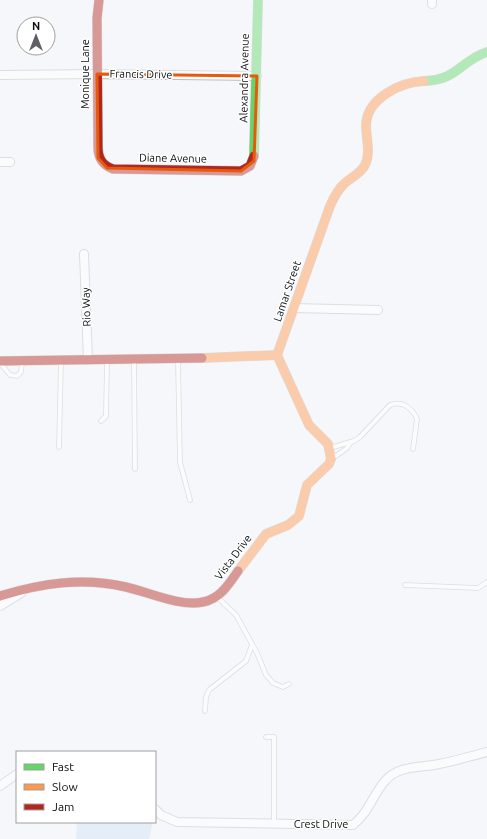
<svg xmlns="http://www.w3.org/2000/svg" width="487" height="839" viewBox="0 0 487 839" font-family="Ubuntu,sans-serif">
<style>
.green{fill:#d0e3f7}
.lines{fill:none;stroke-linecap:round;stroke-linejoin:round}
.lane-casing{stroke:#bdbec1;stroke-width:5.5}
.street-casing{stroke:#bdbec1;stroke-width:10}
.fast-casing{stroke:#bdbec1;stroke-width:10}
.slow-casing{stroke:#bdbec1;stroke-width:10}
.jam-casing{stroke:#bdbec1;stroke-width:10}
.lane{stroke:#fefefe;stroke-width:4}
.street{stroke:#fefefe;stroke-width:8}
.fast{stroke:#63d668;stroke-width:9}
.slow{stroke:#ff974d;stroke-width:9}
.jam{stroke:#b3261e;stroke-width:9}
.marked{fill:none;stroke:#e8590c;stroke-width:3;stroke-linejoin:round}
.labels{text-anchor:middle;stroke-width:3;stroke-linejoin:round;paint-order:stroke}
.street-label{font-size:11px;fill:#0d0f11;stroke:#fff}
</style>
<rect width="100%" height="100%" fill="#f5f7fa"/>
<path class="green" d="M77 822H153L149 839H76Z"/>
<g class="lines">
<defs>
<g id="lane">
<path d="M134 360 135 469"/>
<path d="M179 361 178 362 180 462 190 500"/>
<path d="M0 363 10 375 17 376 21 372 22 362"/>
<path d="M101 421 106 416 107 360"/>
<path d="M59 447 61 361"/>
<path d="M330 448 354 441 360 437 390 405C402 400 412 408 417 419L413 449"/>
<path d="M331 454 336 456 347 448 351 442"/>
<path d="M405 585 478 588 487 582"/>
<path d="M217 597 236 615 257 653 266 675 273 683 283 687 289 684"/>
<path d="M205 711 206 697 209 690 246 661 252 645"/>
<path d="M266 737H274V824"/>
</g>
<g id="street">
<path d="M432 4V0"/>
<path d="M0 75 97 74 257 76"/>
<path d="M0 162H10"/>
<path d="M84 254 88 360"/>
<path d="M294 308 378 310"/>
<path d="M0 606 21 593"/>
<path d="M0 786 17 774"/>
<path d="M155 809 161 815 177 822 353 825C370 811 372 796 385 781 398 765 421 768 439 764 455 761 471 756 487 752"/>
</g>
<g id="fast">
<path d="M424 81C458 80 460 61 487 52"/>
<path d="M254 156 258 0"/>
</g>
<g id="slow">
<path d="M277 355 330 206C334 197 338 189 345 183 352 177 361 173 365 165 371 152 366 138 366 125 367 98 401 82 424 81"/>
<path d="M202 358 277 355"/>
<path d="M238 571 266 534 288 525 299 516 307 485 329 464 331 459 328 444 309 425 277 355"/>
</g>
<g id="jam">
<path d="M99 0 97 18 98 147C98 158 102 165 113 169L241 171 250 166 254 156"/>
<path d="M0 361 202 358"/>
<path d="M0 596C42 583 82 577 126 587 148 592 181 607 203 602 220 599 229 584 238 571"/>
</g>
</defs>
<use href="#lane" class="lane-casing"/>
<use href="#street" class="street-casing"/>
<use href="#fast" class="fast-casing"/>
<use href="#slow" class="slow-casing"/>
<use href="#jam" class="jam-casing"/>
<use href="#lane" class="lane"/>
<use href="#street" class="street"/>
<use href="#fast" class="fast"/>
<use href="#slow" class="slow"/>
<use href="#jam" class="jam"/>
</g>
<path d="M0 0H487V839H0ZM97 74 257 76 254 161 241 171 107 168 98 158Z" fill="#f5f7fa" fill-opacity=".55" fill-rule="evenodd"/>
<path class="marked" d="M97 74 257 76 254 161 241 171 107 168 98 158Z"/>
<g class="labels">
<g class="street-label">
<text transform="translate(85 74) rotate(-90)" y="4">Monique Lane</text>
<text transform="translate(141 74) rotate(1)" y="4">Francis Drive</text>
<text transform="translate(244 78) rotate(-89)" y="4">Alexandra Avenue</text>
<text transform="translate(173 158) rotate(1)" y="4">Diane Avenue</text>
<text transform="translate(287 291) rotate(-71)" y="4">Lamar Street</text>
<text transform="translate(86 307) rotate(-92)" y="4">Rio Way</text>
<text transform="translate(233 557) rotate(-53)" y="4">Vista Drive</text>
<text x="321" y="828">Crest Drive</text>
</g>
</g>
<rect x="16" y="751" width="140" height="72" fill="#ffffff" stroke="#9e9fa0"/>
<rect x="24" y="764" width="20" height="6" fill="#63d668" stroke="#9e9fa0"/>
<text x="52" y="771" font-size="12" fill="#0d0f11">Fast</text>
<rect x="24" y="784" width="20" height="6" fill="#ff974d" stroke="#9e9fa0"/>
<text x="52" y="791" font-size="12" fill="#0d0f11">Slow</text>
<rect x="24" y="804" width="20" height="6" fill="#b3261e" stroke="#9e9fa0"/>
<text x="52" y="811" font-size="12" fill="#0d0f11">Jam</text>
<g transform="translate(36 36)"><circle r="19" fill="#ffffff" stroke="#9e9fa0"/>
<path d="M0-3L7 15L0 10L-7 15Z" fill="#5e6063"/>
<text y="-6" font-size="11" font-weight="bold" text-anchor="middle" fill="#0d0f11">N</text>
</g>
</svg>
